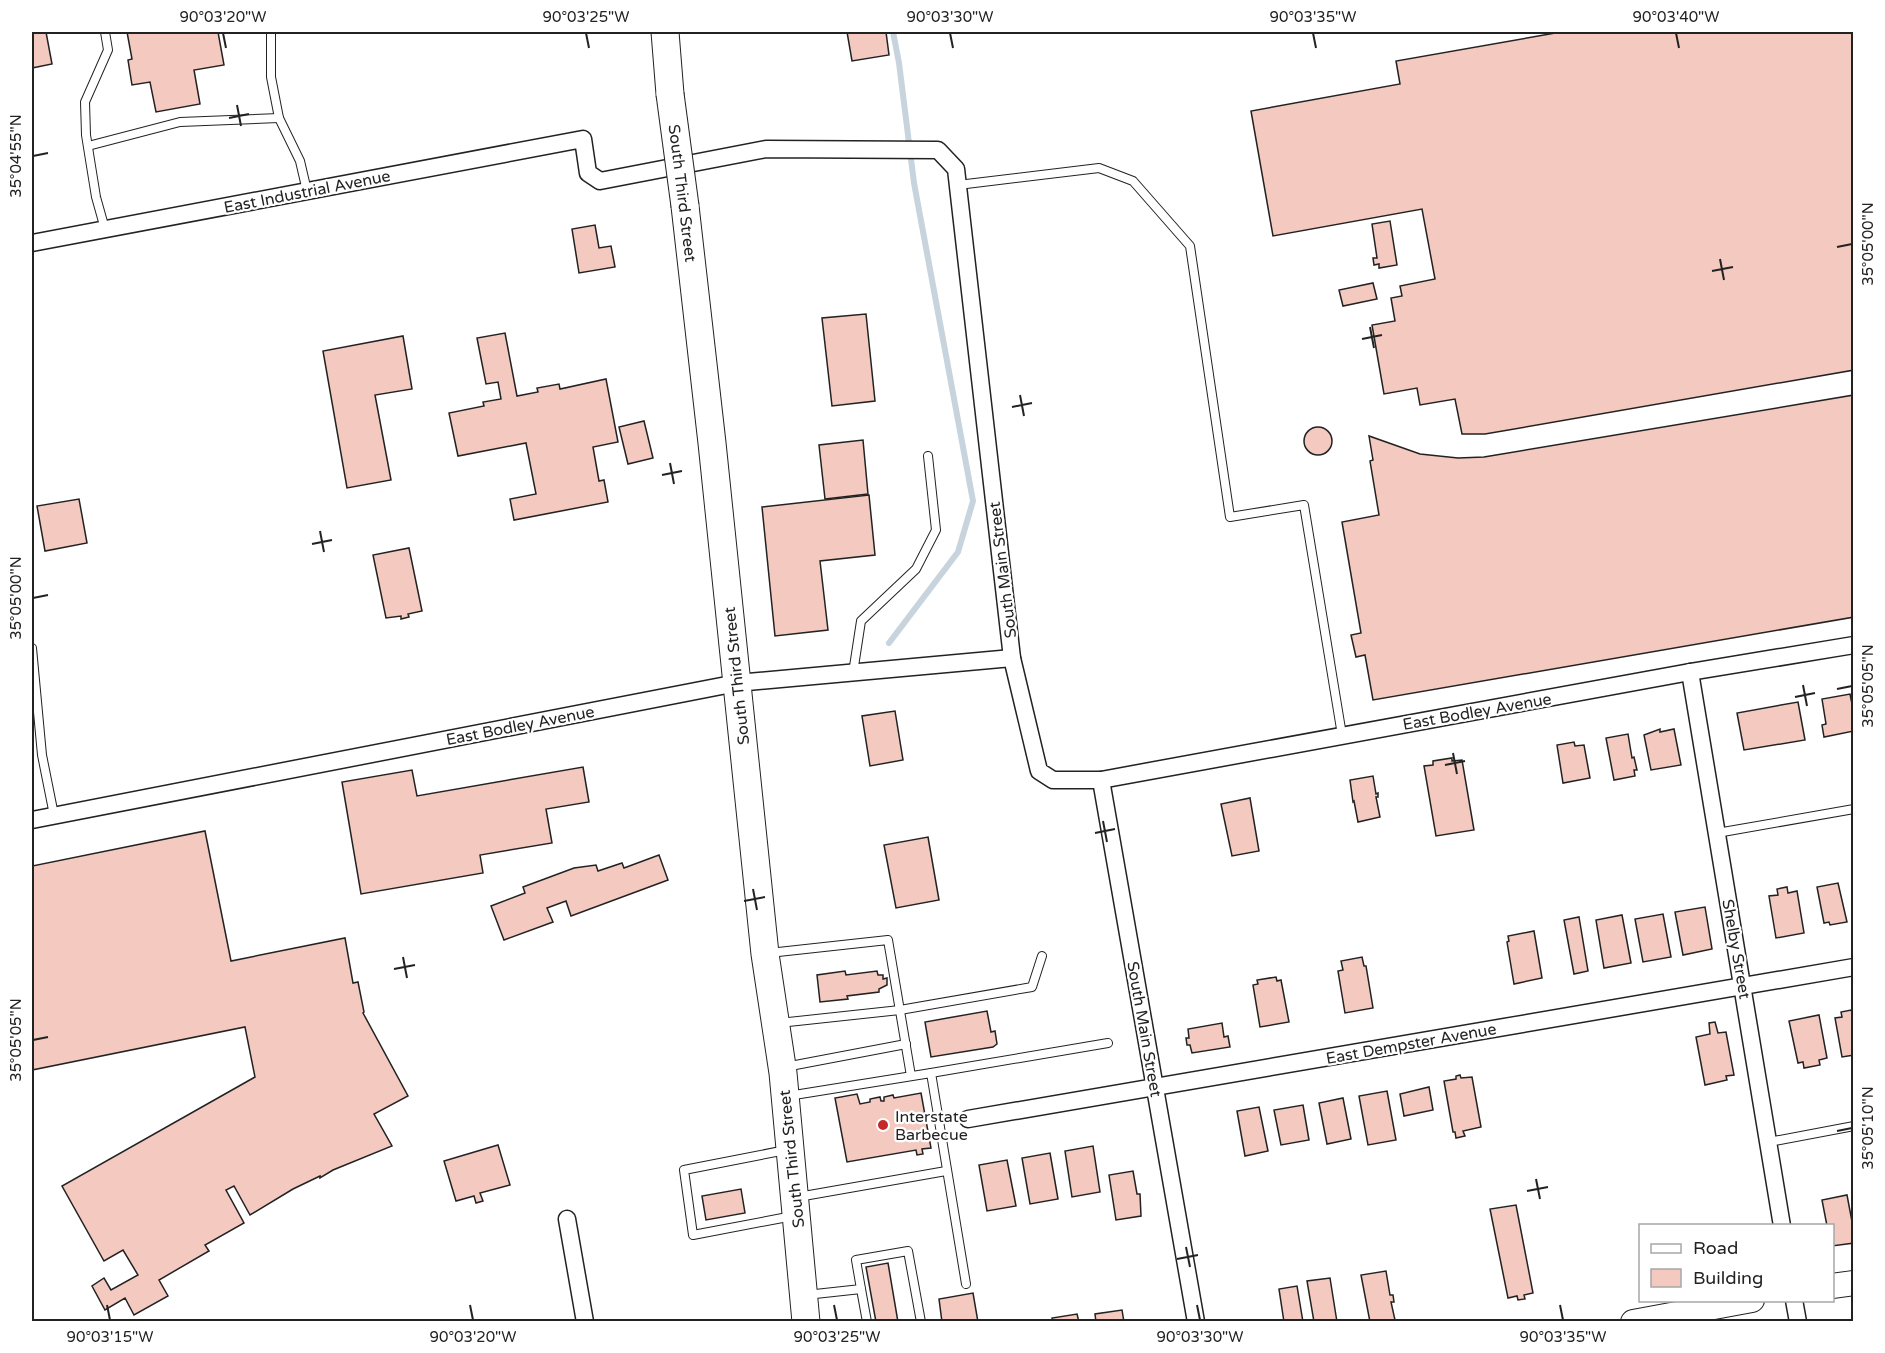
<svg xmlns="http://www.w3.org/2000/svg" width="1885" height="1353" viewBox="0 0 1885 1353" font-family="'Varela Round',sans-serif">
<style>
.lines{fill:none;stroke-linecap:round;stroke-linejoin:round}
.stream{stroke:#c7d3dd;stroke-width:6}
.building{fill:#f3c9c0;stroke:#222;stroke-width:1.5}
.service-casing{stroke:#222;stroke-width:10}
.minor-casing{stroke:#222;stroke-width:19}
.secondary-casing{stroke:#222;stroke-width:26}
.primary-casing{stroke:#222;stroke-width:29}
.service{stroke:#fff;stroke-width:8}
.minor{stroke:#fff;stroke-width:16}
.secondary{stroke:#fff;stroke-width:24}
.primary{stroke:#fff;stroke-width:27}
.primary-bridge-casing{stroke:#222;stroke-width:29;stroke-linecap:butt}
.primary-bridge{stroke:#fff;stroke-width:27}
.ticks{fill:none;stroke:#222;stroke-width:2}
.poi-dot{fill:#c62828;stroke:#fff;stroke-width:2}
.labels{text-anchor:middle;stroke-width:4.5;stroke-linejoin:round;paint-order:stroke}
.street-label{font-size:16px;fill:#222;stroke:#fff}
.poi-label{font-size:16px;fill:#222;stroke:#fff;text-anchor:start}
.neatline{fill:none;stroke:#222;stroke-width:2}
.ticks-label{font-size:15px;text-anchor:middle;fill:#222}
</style>
<rect width="100%" height="100%" fill="#fff"/>
<g class="lines">
<path class="stream" d="M889 643 958 552 973 501 914 183 899 63 893 32"/>
</g>
<g class="building">
<path d="M32 32H46L52 64 32 68Z"/>
<path d="M127 32H218L224 65 194 70 200 104 156 112 150 82 132 85 128 60 132 59Z"/>
<path d="M847 32H886L889 55 852 61Z"/>
<path d="M1561 32H1854V370L1485 434H1462L1455 399 1420 405 1417 388 1384 394 1372 325 1395 321 1391 298 1402 296 1400 286 1435 279 1422 209 1273 236 1251 111 1400 84 1396 61Z"/>
<path d="M1390 221 1397 265 1379 268V264L1374 265 1373 258H1377L1372 224Z"/>
<path d="M595 225 599 248 611 246 615 267 579 273 572 229Z"/>
<path d="M1373 283 1377 299 1343 306 1339 290Z"/>
<path d="M866 314 875 401 832 406 822 318Z"/>
<path d="M505 333 517 396 538 392 537 388 559 384 560 389 606 379 618 442 593 447 599 481 604 480 608 502 514 520 510 499 536 494 526 443 458 456 449 413 484 406 483 402 501 399 498 382 486 384 477 338Z"/>
<path d="M403 336 412 389 375 395 391 480 347 488 323 351Z"/>
<path d="M1854 395V617L1373 700 1365 655 1356 657 1351 635 1361 633 1342 522 1379 515 1370 461 1373 460 1369 436 1420 454 1458 458 1484 457Z"/>
<path d="M644 421 653 458 628 464 619 427Z"/>
<circle cx="1318" cy="441" r="14"/>
<path d="M863 440 868 494 825 499 819 445Z"/>
<path d="M869 495 875 555 820 561 828 630 775 636 762 507Z"/>
<path d="M79 499 87 543 45 551 37 506Z"/>
<path d="M409 548 422 611 408 614 409 617 401 619V616L386 618 373 555Z"/>
<path d="M1850 694 1852 704 1854 703V731L1824 737 1822 725 1826 724 1822 699Z"/>
<path d="M1798 702 1805 740 1744 750 1737 713Z"/>
<path d="M895 711 903 760 870 766 862 716Z"/>
<path d="M1660 729V732L1674 729 1681 765 1651 770 1644 735Z"/>
<path d="M1628 734 1632 758 1634 757 1637 770H1634L1635 776 1614 780 1606 738Z"/>
<path d="M1574 742 1575 746 1584 745 1590 778 1563 783 1557 745Z"/>
<path d="M1452 758V761L1462 760 1474 830 1436 836 1424 766 1433 765V761Z"/>
<path d="M583 767 589 802 546 809 552 843 480 855 483 873 361 894 342 782 412 770 417 796Z"/>
<path d="M1373 776 1376 794 1378 793V797H1376L1380 817 1358 822 1354 801 1353 802 1350 780Z"/>
<path d="M1250 798 1259 851 1232 856 1221 804Z"/>
<path d="M205 831 231 961 345 938 353 983 358 982 364 1012 363 1013 408 1096 374 1114 392 1146 333 1170 320 1178V1176L293 1189 250 1215 234 1186 226 1190 244 1223 205 1245 209 1251 159 1280 168 1296 134 1315 125 1298 105 1310 92 1286 104 1278 111 1290 138 1275 123 1250 104 1261 62 1186 255 1077 245 1027 32 1070V866Z"/>
<path d="M928 837 939 900 896 908 884 845Z"/>
<path d="M659 855 668 880 571 916 566 901 547 908 553 922 504 940 491 906 525 893 523 887 574 868 596 865 598 871 622 863 624 868Z"/>
<path d="M1838 883 1847 922 1830 925 1829 922 1824 923 1817 887Z"/>
<path d="M1787 887 1788 893 1797 891 1804 933 1776 938 1769 896 1778 895 1777 889Z"/>
<path d="M1705 907 1712 949 1683 955 1675 912Z"/>
<path d="M1663 914 1671 957 1643 962 1635 919Z"/>
<path d="M1622 915 1631 963 1604 968 1596 920Z"/>
<path d="M1579 917 1588 971 1574 974 1564 920Z"/>
<path d="M1534 931 1542 978 1514 984 1507 942 1509 941 1508 936Z"/>
<path d="M1362 957 1364 966H1366L1373 1008 1345 1013 1338 971 1343 970 1341 961Z"/>
<path d="M845 971 846 975 877 971 878 975H883V979L887 978V985L879 989V992L847 996 848 999 820 1002 817 975Z"/>
<path d="M1276 977 1277 981 1281 980 1289 1022 1260 1027 1253 985 1258 984 1257 980Z"/>
<path d="M1851 1010 1854 1015V1055L1842 1057 1835 1018 1842 1017 1841 1012Z"/>
<path d="M987 1011 991 1032 995 1031 997 1044 993 1047 931 1057 925 1022Z"/>
<path d="M1819 1015 1827 1058 1819 1060 1820 1065 1804 1068 1803 1062 1798 1063 1789 1021Z"/>
<path d="M1715 1022 1718 1033 1726 1032 1734 1075 1726 1076 1727 1080 1705 1085 1696 1037 1710 1034 1709 1023Z"/>
<path d="M1222 1023 1224 1037 1228 1036 1230 1047 1192 1053 1190 1045H1187L1186 1038H1189L1188 1029Z"/>
<path d="M1460 1075 1461 1078 1472 1077 1481 1127 1463 1131 1465 1136 1456 1138 1455 1132H1453L1444 1081 1456 1079V1076Z"/>
<path d="M1429 1087 1433 1110 1404 1116 1400 1094Z"/>
<path d="M1387 1091 1396 1140 1368 1145 1359 1096Z"/>
<path d="M921 1093 931 1148 922 1149 923 1154 917 1155 916 1150 847 1162 835 1098 857 1094 860 1104 870 1102V1099L880 1097 881 1101H884V1097L893 1095 894 1098Z"/>
<path d="M1343 1098 1351 1139 1327 1144 1319 1103Z"/>
<path d="M1303 1105 1309 1140 1281 1145 1274 1110Z"/>
<path d="M1259 1107 1268 1151 1245 1156 1237 1111Z"/>
<path d="M498 1145 510 1185 480 1193 483 1201 476 1203 474 1196 456 1201 444 1161Z"/>
<path d="M1093 1146 1100 1192 1072 1197 1065 1151Z"/>
<path d="M1050 1153 1058 1199 1030 1204 1022 1158Z"/>
<path d="M1007 1160 1016 1206 987 1211 979 1165Z"/>
<path d="M1133 1171 1137 1194H1140L1141 1216 1116 1220 1109 1175Z"/>
<path d="M741 1189 745 1213 706 1220 702 1196Z"/>
<path d="M1847 1195 1854 1232V1243L1832 1246V1226H1827L1822 1200Z"/>
<path d="M1516 1205 1533 1293 1524 1295 1525 1299 1518 1300 1517 1296 1508 1298 1490 1209Z"/>
<path d="M888 1263 898 1322H876L866 1267Z"/>
<path d="M1386 1271 1390 1295H1393L1394 1302H1391L1395 1320 1370 1322 1361 1275Z"/>
<path d="M1330 1278 1337 1322H1314L1307 1281Z"/>
<path d="M1297 1286 1303 1322H1284L1279 1289Z"/>
<path d="M973 1293 978 1322H942L939 1299Z"/>
<path d="M1122 1310 1124 1322H1096L1095 1314Z"/>
<path d="M1077 1314 1079 1322H1053L1052 1318Z"/>
</g>
<g class="lines">
<defs>
<g id="service">
<path d="M271 32V77L279 118 300 161 307 191"/>
<path d="M88 146 180 122 279 118"/>
<path d="M958 185 1099 168 1133 181 1190 246 1230 517 1304 505 1342 735"/>
<path d="M105 229 96 197 86 135 85 102 108 50 105 32"/>
<path d="M32 648 42 755 54 815"/>
<path d="M853 673 861 621 916 569 936 530 928 456"/>
<path d="M1717 833 1854 809"/>
<path d="M769 953 888 940 911 1076"/>
<path d="M779 1023 900 1010 1032 987 1042 956"/>
<path d="M785 1067 906 1044"/>
<path d="M931 1073 1108 1043"/>
<path d="M788 1096 931 1073 966 1284"/>
<path d="M1769 1142 1854 1126"/>
<path d="M786 1150 684 1170 693 1235 793 1216"/>
<path d="M798 1197 946 1171"/>
<path d="M861 1289 867 1322"/>
<path d="M806 1295 861 1289 856 1260 908 1251 921 1322"/>
</g>
<g id="minor">
<path d="M32 243 583 139 588 173 600 181 766 149 938 150 956 169 1012 658 1039 771 1053 780H1101L1690 672 1854 645"/>
<path d="M1690 672 1782 1226"/>
<path d="M1101 780 1196 1322"/>
<path d="M32 820 737 683 1012 658"/>
<path d="M968 1119 1854 967"/>
<path d="M567 1219 585 1322"/>
<path d="M1794 1300 1798 1322"/>
</g>
<g id="secondary">
<path d="M1832 1286 1854 1283"/>
<path d="M1633 1322 1752 1300"/>
</g>
<g id="primary">
<path d="M665 32 670 94"/>
<path d="M685 206 712 443 765 954 783 1073 806 1322"/>
</g>
</defs>
<use href="#service" class="service-casing"/>
<use href="#minor" class="minor-casing"/>
<use href="#secondary" class="secondary-casing"/>
<use href="#primary" class="primary-casing"/>
<use href="#service" class="service"/>
<use href="#minor" class="minor"/>
<use href="#secondary" class="secondary"/>
<use href="#primary" class="primary"/>
<defs>
<path id="primary-bridge" d="M670 94 685 206"/>
</defs>
<use href="#primary-bridge" class="primary-bridge-casing"/>
<use href="#primary-bridge" class="primary-bridge"/>
</g>
<path class="ticks" d="M223 33 226 48M586 33 589 48M950 33 953 48M1313 33 1316 48M1676 33 1679 48M237 105 241 126M229 118 249 114M33 156 48 153M1837 247 1852 244M1720 259 1724 280M1712 271 1733 267M1370 327 1374 348M1362 339 1382 335M1020 395 1024 416M1012 407 1032 403M670 463 674 484M662 475 682 471M320 531 324 552M312 544 332 540M33 598 48 595M1803 685 1807 706M1837 689 1852 686M1795 697 1815 693M1453 753 1457 774M1445 765 1465 761M1103 821 1107 842M1095 833 1115 829M753 889 757 910M744 901 765 897M403 957 407 978M394 969 415 965M33 1040 48 1037M1837 1131 1852 1128M1536 1179 1540 1199M1527 1191 1548 1187M1186 1247 1190 1267M1177 1259 1198 1255M107 1305 110 1320M470 1305 473 1320M834 1305 837 1320M1197 1305 1200 1320M1560 1305 1563 1320"/>
<circle class="poi-dot" cx="883" cy="1125" r="6"/>
<g class="labels">
<g class="street-label">
<text transform="translate(307 191) rotate(-11)" y="6">East Industrial Avenue</text>
<text transform="translate(683 193) rotate(83)" y="6">South Third Street</text>
<text transform="translate(1002 570) rotate(-97)" y="6">South Main Street</text>
<text transform="translate(736 676) rotate(-96)" y="6">South Third Street</text>
<text transform="translate(1477 711) rotate(-10)" y="6">East Bodley Avenue</text>
<text transform="translate(520 725) rotate(-11)" y="6">East Bodley Avenue</text>
<text transform="translate(1737 949) rotate(80)" y="6">Shelby Street</text>
<text transform="translate(1145 1029) rotate(80)" y="6">South Main Street</text>
<text transform="translate(1411 1043) rotate(-10)" y="6">East Dempster Avenue</text>
<text transform="translate(791 1159) rotate(-96)" y="6">South Third Street</text>
</g>
<g class="poi-label">
<text x="895" y="1122">Interstate<tspan x="895" dy="18">Barbecue</tspan></text>
</g>
</g>
<rect width="1885" height="1353" fill="none" stroke="#ffffff" stroke-width="66"/>
<rect x="1639" y="1224" width="195" height="78" fill="#ffffff" stroke="#a7a7a7" stroke-width="1.5"/>
<rect x="1651" y="1244" width="30" height="9" fill="#ffffff" stroke="#a7a7a7" stroke-width="1.5"/>
<text x="1693" y="1254" font-size="18" fill="#222222">Road</text>
<rect x="1651" y="1269" width="30" height="18" fill="#f3c9c0" stroke="#a7a7a7" stroke-width="1.5"/>
<text x="1693" y="1284" font-size="18" fill="#222222">Building</text>
<rect x="33" y="33" width="1819" height="1287" class="neatline"/>
<g class="ticks-label">
<text x="223" y="22">90°03'20"W</text>
<text x="586" y="22">90°03'25"W</text>
<text x="950" y="22">90°03'30"W</text>
<text x="1313" y="22">90°03'35"W</text>
<text x="1676" y="22">90°03'40"W</text>
<text transform="translate(16 156) rotate(-90)" y="5">35°04'55"N</text>
<text transform="translate(1868 244) rotate(-90)" y="5">35°05'00"N</text>
<text transform="translate(16 598) rotate(-90)" y="5">35°05'00"N</text>
<text transform="translate(1868 686) rotate(-90)" y="5">35°05'05"N</text>
<text transform="translate(16 1040) rotate(-90)" y="5">35°05'05"N</text>
<text transform="translate(1868 1128) rotate(-90)" y="5">35°05'10"N</text>
<text x="110" y="1342">90°03'15"W</text>
<text x="473" y="1342">90°03'20"W</text>
<text x="837" y="1342">90°03'25"W</text>
<text x="1200" y="1342">90°03'30"W</text>
<text x="1563" y="1342">90°03'35"W</text>
</g>
</svg>
